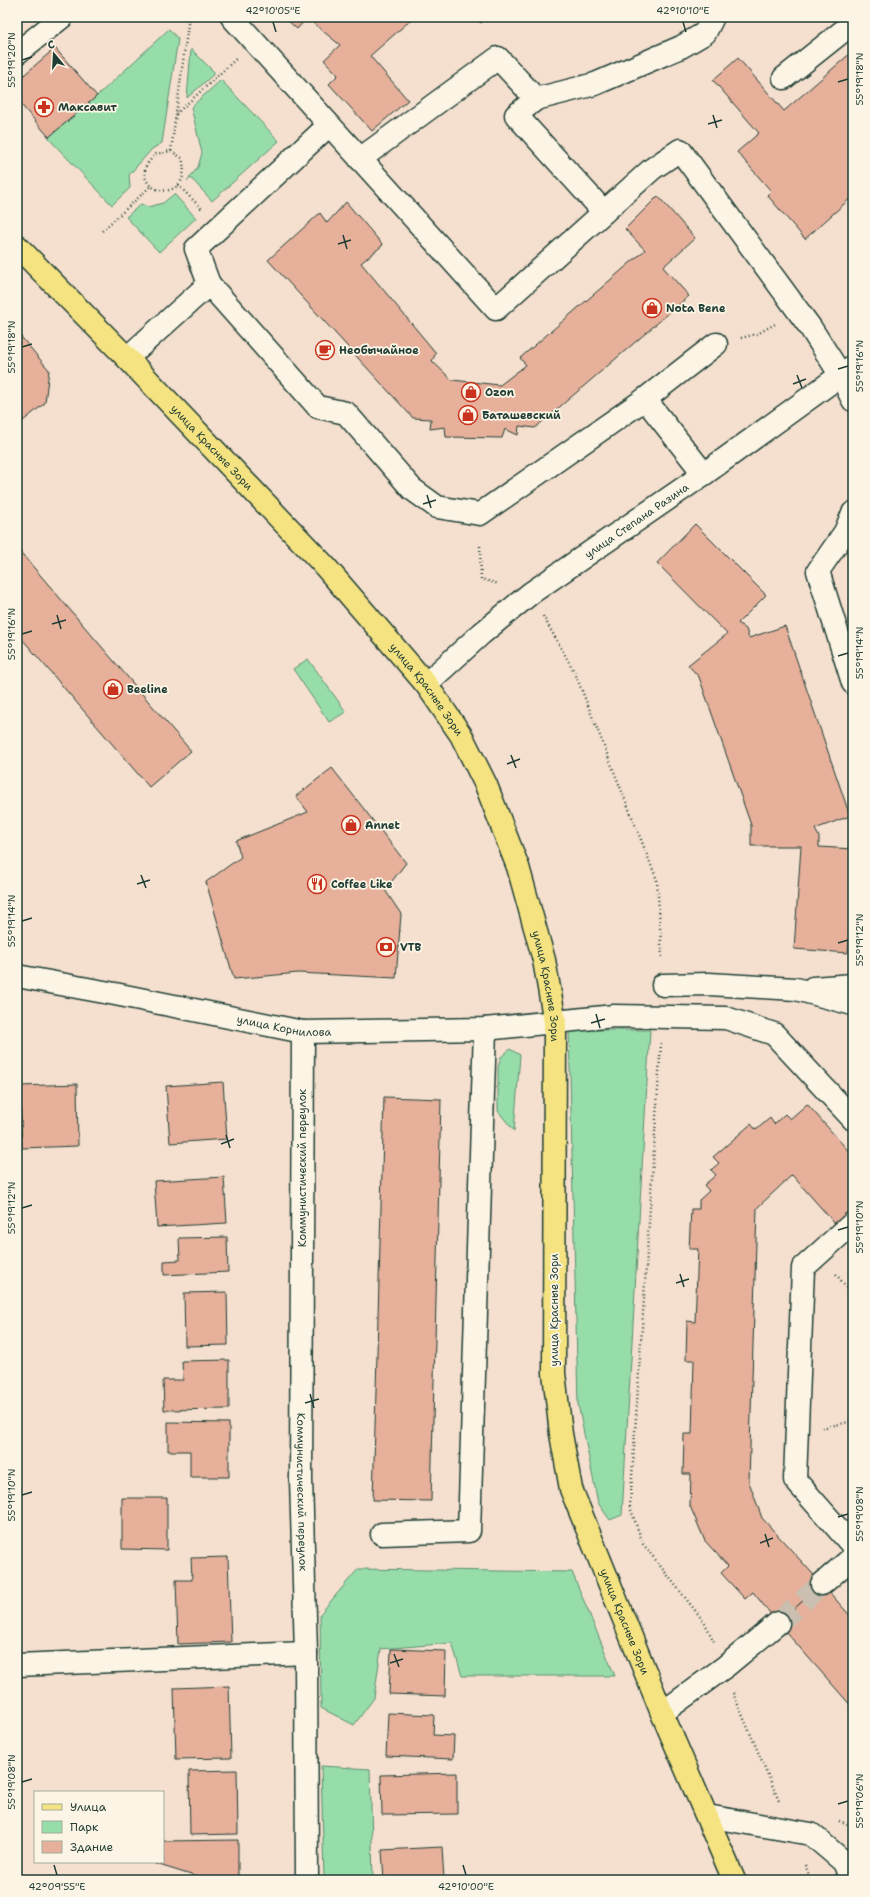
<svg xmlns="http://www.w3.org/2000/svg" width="870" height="1897" viewBox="0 0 870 1897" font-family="'Shantell Sans',sans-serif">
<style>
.green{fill:#97ddaa;stroke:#5b8d6f}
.building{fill:#e6b09b;stroke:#1f3d34}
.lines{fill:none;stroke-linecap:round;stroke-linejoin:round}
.minor-tunnel{stroke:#cabfb0;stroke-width:22;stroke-dasharray:22 11;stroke-linecap:butt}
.minor-casing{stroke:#1f3d34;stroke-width:25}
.major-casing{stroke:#1f3d34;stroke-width:25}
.path{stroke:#1f3d34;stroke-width:2.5;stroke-dasharray:1 3;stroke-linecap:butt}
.minor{stroke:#fcf5e5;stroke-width:22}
.major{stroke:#f5e382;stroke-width:22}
.ticks{fill:none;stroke:#1f3d34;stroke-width:1.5}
.labels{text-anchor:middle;stroke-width:3.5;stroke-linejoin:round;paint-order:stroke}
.poi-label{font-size:11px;font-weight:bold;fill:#1f3d34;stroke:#fcf5e5;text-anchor:start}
.street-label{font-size:11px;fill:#1f3d34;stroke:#fcf5e5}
.neatline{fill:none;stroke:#1f3d34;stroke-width:1.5}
.ticks-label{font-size:10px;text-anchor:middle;fill:#1f3d34}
</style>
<rect width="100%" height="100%" fill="#f5e0cf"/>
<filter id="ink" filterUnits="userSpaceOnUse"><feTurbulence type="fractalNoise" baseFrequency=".025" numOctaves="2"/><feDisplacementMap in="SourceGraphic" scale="8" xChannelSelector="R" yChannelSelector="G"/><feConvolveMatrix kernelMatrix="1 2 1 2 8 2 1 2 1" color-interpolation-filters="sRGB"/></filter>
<g filter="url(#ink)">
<g class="green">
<path d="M169 29 178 39 162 143 152 149 129 175 130 188 112 205 50 140 49 137 97 96Z"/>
<path d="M191 49 215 73 187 98Z"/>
<path d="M221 80 279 141 212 201 191 178 187 181 198 167 202 153 191 107Z"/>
<path d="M174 194 196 218 159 252 126 217 141 204 148 207 163 203Z"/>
<path d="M308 659 346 712 329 722 293 669Z"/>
<path d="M569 1030H650L622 1515 610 1520 598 1503 578 1404Z"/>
<path d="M510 1049 520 1055 514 1131 498 1111V1067L501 1057Z"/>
<path d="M358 1569 572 1572 615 1676H462L452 1643 381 1649 374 1698 354 1725 321 1708 320 1614Z"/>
<path d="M321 1766 370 1769 373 1880H324Z"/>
</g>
<g class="building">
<path d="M284 17H414L370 56 408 100 372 131 329 84 338 75 324 60 340 45 307 18 297 29Z"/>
<path d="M474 17H487L481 23Z"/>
<path d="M55 48 97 96 49 137 17 100V81Z"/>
<path d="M853 51V196L805 239 767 195 771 191 737 152 759 133 713 80 738 58 784 111Z"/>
<path d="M658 196 695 238 663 267 689 296 535 428 519 426 518 435 505 429 502 438 446 437 445 427 430 429 431 419 413 418 268 260 320 213 327 223 346 202 383 245 361 263 436 353 432 361 452 380 500 385 526 365 520 358 645 250 625 229Z"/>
<path d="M17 332 49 370 45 403 17 426Z"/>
<path d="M695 524 766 595 738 623 746 629 749 638 785 626 850 816 815 829 819 837V847L853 849V884L848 953 794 949 801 846H751V825L699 677 688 665 727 634 657 563Z"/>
<path d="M17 548 191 751 149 787 17 633Z"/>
<path d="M332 768 406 863 385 890 401 914 396 978 298 973 234 979 206 882 241 857 236 841 308 812 296 796Z"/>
<path d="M223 1082 227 1139 170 1143 166 1086Z"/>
<path d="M77 1084 78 1146 22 1148 20 1086Z"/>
<path d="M384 1097 441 1099 431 1501 373 1500Z"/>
<path d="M807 1104 853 1156V1212L837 1226 792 1175 757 1208 749 1482 762 1518 822 1584 778 1623 753 1592 745 1599 721 1573 728 1566 705 1541 690 1506 691 1474H683L684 1434H692L694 1360H686L687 1321 695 1322 698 1249H689L691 1209H699V1200L709 1191 704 1185 716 1175 711 1170 719 1163 713 1157 751 1124 756 1130 770 1118 774 1124 785 1114 790 1119Z"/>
<path d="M224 1177 227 1223 157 1227 154 1181Z"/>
<path d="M227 1237 228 1272 164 1275V1261L180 1260 179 1238Z"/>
<path d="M227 1292 228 1345 185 1346 184 1293Z"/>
<path d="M229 1360V1409L164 1410 163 1380H183L182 1361Z"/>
<path d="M168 1422 229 1423V1477H190V1451H168Z"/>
<path d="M122 1498H167V1550L122 1549Z"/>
<path d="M228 1557 231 1642 178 1644 176 1580H192L191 1558Z"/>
<path d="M822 1584 853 1619V1708L778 1623Z"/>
<path d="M391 1649 446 1651 445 1696 389 1694Z"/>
<path d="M229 1686 231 1758 176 1759 174 1688Z"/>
<path d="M388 1713 434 1715 433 1735 454 1736 453 1759 386 1756Z"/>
<path d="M237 1770 238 1834 190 1835 189 1771Z"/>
<path d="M457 1773V1814L382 1815 381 1775Z"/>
<path d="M238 1840V1880H207L156 1864V1862H163V1841Z"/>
<path d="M442 1847 444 1880H384L382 1850Z"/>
</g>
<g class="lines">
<path class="minor-tunnel" d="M778 1623 822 1584"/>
<defs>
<g id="minor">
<path d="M232 17 496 309 652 169 680 150 810 327 840 374 853 400"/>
<path d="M17 53 62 17"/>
<path d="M784 78 853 23"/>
<path d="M536 99 595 84 681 47 705 33 713 17"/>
<path d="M360 159 498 58 536 99 516 115 604 212"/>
<path d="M209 284 318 407 346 413 412 489 437 507 480 514 645 399 716 344"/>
<path d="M127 358 209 284 196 249 329 125"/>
<path d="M645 399 704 474"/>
<path d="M853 513 845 532 818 571 853 683"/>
<path id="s1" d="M426 684 481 634 531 593 704 474 852 367"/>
<path id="s2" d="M17 976 115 994 303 1032 485 1029 614 1016 726 1018 774 1034 853 1119"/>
<path d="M663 985 709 984 796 989 853 1004"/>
<path d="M813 988 853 985"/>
<path id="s3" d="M303 1032 301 1479 306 1653 307 1880"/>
<path d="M853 1223 803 1268 795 1480 853 1546"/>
<path d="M382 1534 469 1531 485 1029"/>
<path d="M822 1584 853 1557"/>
<path d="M17 1665 306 1653"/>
<path d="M662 1713 726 1666 778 1623"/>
<path d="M707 1816 811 1834 844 1862 851 1880"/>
</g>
<g id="major">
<path id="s4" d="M17 246 127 358 323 564 426 684 461 735 486 785 518 867 544 960 555 1022 554 1373 561 1434 571 1489 662 1713 734 1880"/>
</g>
</defs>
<use href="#minor" class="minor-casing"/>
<use href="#major" class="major-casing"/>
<g class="path">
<path d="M176 114 236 59"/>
<path d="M171 151 189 17"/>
<path d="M171 151 182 158C194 203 136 197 146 166 148 162 153 157 156 154Z"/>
<path d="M178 185 202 209"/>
<path d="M102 231 151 186"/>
<path d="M741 338 757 334 775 324"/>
<path d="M480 546 481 579 499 584"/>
<path d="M543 616 575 673 657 880 662 958"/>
<path d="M661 1043 630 1507 643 1544 705 1623 714 1642"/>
<path d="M836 1274 853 1296"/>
<path d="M822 1428 853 1421"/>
<path d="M733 1693 779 1801"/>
<path d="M839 1821 853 1826"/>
<path d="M805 1865 811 1880"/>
</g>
<use href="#minor" class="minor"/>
<use href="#major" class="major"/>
</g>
</g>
<path class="ticks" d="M273 22 276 32M683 22 686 32M22 60 32 57M838 82 848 79M713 115 717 128M708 124 722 120M343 235 347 249M338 244 351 240M22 347 32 344M838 369 848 366M797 375 802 388M793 384 806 379M427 495 431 508M423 504 436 500M57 615 61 629M52 624 66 620M22 634 32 631M838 656 848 653M511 755 516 768M507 764 520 759M141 875 146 888M137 884 150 880M22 921 32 918M838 943 848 940M596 1014 600 1028M591 1023 605 1019M226 1135 230 1148M221 1144 234 1139M22 1208 32 1205M838 1230 848 1227M680 1274 684 1287M676 1283 689 1279M310 1394 314 1408M305 1403 319 1399M22 1495 32 1492M838 1517 848 1514M765 1534 769 1547M760 1543 773 1538M394 1654 399 1667M390 1663 403 1659M22 1782 32 1779M838 1804 848 1801M54 1865 57 1875M463 1865 466 1875"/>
<defs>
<symbol id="pharmacy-ring" viewBox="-11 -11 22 22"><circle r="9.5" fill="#fcf5e5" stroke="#c8321e" stroke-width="1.5"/><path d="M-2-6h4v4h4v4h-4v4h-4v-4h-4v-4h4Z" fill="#c8321e"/></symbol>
<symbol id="shop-ring" viewBox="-11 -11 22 22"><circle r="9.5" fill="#fcf5e5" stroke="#c8321e" stroke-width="1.5"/><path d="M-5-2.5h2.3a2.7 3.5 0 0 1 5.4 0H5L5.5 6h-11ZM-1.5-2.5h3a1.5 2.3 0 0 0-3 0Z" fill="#c8321e"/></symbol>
<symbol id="cafe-ring" viewBox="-11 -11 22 22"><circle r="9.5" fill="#fcf5e5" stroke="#c8321e" stroke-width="1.5"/><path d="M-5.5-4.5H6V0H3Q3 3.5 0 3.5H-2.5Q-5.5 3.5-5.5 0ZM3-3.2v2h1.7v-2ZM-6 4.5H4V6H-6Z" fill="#c8321e"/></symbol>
<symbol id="restaurant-ring" viewBox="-11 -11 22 22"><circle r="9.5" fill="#fcf5e5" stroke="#c8321e" stroke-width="1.5"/><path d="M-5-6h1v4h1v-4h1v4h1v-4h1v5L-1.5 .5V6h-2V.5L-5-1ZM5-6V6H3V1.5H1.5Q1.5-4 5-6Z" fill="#c8321e"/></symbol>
<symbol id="bank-ring" viewBox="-11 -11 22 22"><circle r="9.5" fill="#fcf5e5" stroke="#c8321e" stroke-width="1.5"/><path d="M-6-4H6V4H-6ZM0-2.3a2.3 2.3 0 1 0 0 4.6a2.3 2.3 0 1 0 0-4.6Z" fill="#c8321e"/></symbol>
</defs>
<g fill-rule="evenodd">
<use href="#pharmacy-ring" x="33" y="96" width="22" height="22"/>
<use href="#shop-ring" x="641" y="297" width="22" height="22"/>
<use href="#cafe-ring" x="314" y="339" width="22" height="22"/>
<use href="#shop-ring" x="460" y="381" width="22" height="22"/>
<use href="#shop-ring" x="457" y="404" width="22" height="22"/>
<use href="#shop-ring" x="102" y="678" width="22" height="22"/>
<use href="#shop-ring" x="340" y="814" width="22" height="22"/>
<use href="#restaurant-ring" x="306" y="873" width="22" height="22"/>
<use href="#bank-ring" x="375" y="936" width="22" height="22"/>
</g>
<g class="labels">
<g class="poi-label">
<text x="58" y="111">Максавит</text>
<text x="666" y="312">Nota Bene</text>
<text x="339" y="354">Необычайное</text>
<text x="485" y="396">Ozon</text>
<text x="482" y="419">Баташевский</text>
<text x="127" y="693">Beeline</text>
<text x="365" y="829">Annet</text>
<text x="331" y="888">Coffee Like</text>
<text x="400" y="951">VTB</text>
</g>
<g class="street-label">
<text dy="4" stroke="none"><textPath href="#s4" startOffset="280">улица Красные Зори</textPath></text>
<text dy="4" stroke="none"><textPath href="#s1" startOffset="267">улица Степана Разина</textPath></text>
<text dy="4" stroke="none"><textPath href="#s4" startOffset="604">улица Красные Зори</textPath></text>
<text dy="4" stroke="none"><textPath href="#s4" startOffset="928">улица Красные Зори</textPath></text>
<text dy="4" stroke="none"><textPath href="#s2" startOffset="272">улица Корнилова</textPath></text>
<text transform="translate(302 1168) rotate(-90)" y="4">Коммунистический переулок</text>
<text transform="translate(554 1310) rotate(-90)" y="4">улица Красные Зори</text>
<text dy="4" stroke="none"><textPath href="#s3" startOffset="460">Коммунистический переулок</textPath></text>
<text dy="4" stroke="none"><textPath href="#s4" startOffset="1576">улица Красные Зори</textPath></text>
</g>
</g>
<rect width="870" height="1897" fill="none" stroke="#fcf5e5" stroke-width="44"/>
<rect x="34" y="1791" width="130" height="72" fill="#fcf5e5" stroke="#a4ab9e"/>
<rect x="42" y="1804" width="20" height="6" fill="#f5e382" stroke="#a4ab9e"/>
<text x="70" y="1811" font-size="12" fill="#1f3d34">Улица</text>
<rect x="42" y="1821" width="20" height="12" fill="#97ddaa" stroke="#a4ab9e"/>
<text x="70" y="1831" font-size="12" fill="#1f3d34">Парк</text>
<rect x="42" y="1841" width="20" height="12" fill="#e6b09b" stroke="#a4ab9e"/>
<text x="70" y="1851" font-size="12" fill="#1f3d34">Здание</text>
<g transform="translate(54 54) rotate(342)" stroke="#fcf5e5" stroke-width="3" paint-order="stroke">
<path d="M0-3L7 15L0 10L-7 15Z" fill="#1f3d34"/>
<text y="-6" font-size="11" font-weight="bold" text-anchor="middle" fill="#1f3d34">С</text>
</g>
<rect x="22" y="22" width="826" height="1853" class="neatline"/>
<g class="ticks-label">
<text x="273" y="14">42°10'05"E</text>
<text x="683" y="14">42°10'10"E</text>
<text transform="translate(11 60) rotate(-90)" y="4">55°19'20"N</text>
<text transform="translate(859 79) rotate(-90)" y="4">55°19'18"N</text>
<text transform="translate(11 347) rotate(-90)" y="4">55°19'18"N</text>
<text transform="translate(859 366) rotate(-90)" y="4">55°19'16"N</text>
<text transform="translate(11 634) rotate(-90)" y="4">55°19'16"N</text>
<text transform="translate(859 653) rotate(-90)" y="4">55°19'14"N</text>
<text transform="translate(11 921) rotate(-90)" y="4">55°19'14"N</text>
<text transform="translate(859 940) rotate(-90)" y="4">55°19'12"N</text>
<text transform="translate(11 1208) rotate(-90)" y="4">55°19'12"N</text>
<text transform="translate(859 1227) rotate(-90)" y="4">55°19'10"N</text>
<text transform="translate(11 1495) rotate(-90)" y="4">55°19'10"N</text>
<text transform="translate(859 1514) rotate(-90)" y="4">55°19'08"N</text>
<text transform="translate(11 1782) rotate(-90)" y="4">55°19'08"N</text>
<text transform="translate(859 1801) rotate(-90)" y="4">55°19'06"N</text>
<text x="57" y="1890">42°09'55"E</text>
<text x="466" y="1890">42°10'00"E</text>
</g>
</svg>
